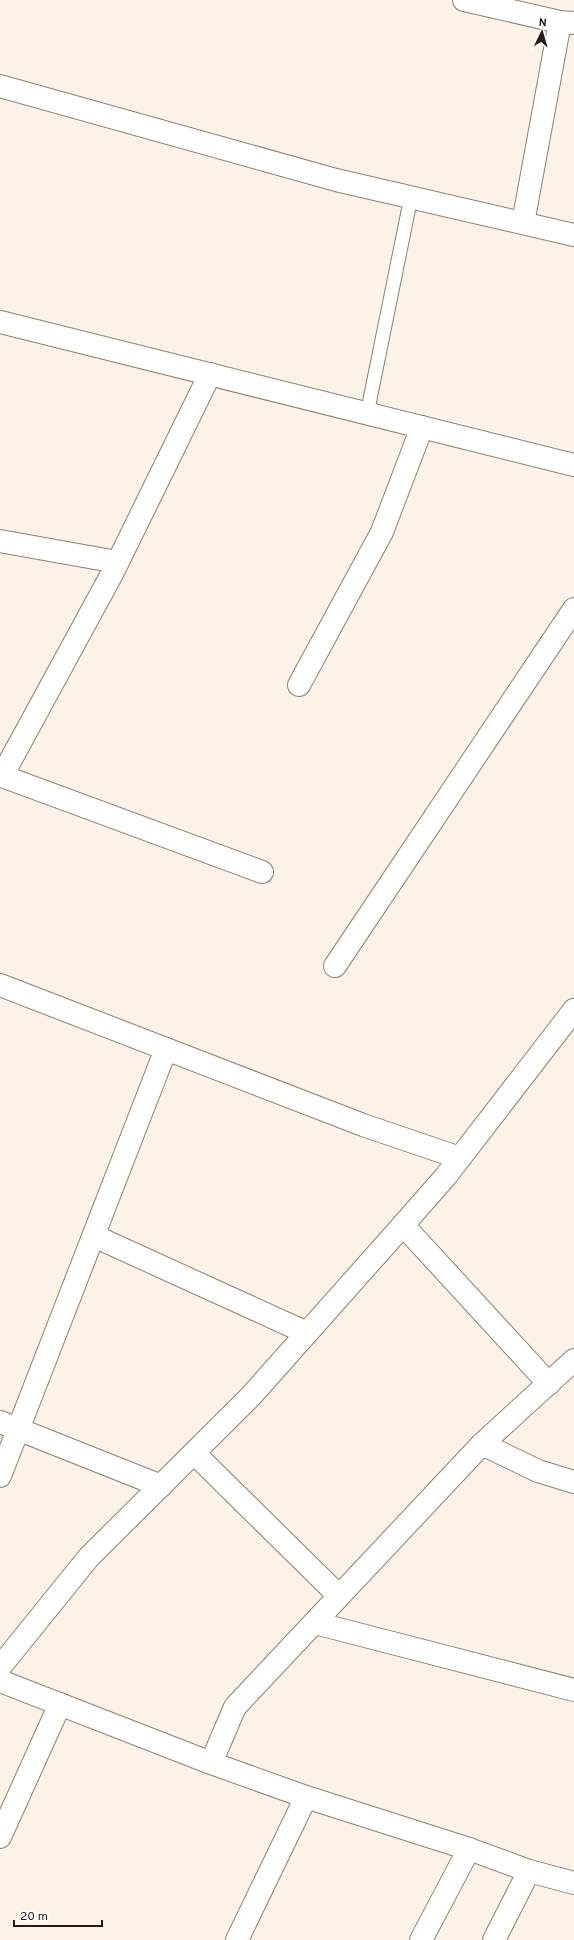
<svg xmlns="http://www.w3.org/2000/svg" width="574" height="1940" viewBox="0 0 574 1940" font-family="Overpass,sans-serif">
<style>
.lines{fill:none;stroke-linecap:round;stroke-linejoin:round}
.lane-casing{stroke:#8f806f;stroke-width:15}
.street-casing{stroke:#8f806f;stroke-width:24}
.lane{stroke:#fff;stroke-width:13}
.street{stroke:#fff;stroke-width:22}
</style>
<rect width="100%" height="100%" fill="#fcf2e7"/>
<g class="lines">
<defs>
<path id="lane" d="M367 414 411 197"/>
<g id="street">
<path d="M464 0 560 22"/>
<path d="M0 86 336 180 574 235"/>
<path d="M523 223 560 22 574 23"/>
<path d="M0 322 574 465"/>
<path d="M0 541 117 562"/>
<path d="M299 685 382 532 422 427"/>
<path d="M0 775 2 776 113 572 210 374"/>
<path d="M2 776 262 872"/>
<path d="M335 966 574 609"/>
<path d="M0 985 363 1125 460 1158"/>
<path d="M403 1225 549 1384"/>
<path d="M94 1236 307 1333"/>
<path d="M0 1422 161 1486"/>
<path d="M482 1444 538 1471 574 1482"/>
<path d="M194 1453 339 1596"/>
<path d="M0 1476 166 1049"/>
<path d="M315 1623 574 1690"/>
<path d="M0 1667 89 1557 251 1396 403 1225 446 1176 574 1010"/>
<path d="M0 1681 211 1763 306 1797 469 1849 529 1871 574 1883"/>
<path d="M211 1763 235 1707 482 1444 574 1360"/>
<path d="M0 1837 60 1704"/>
<path d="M237 1940 306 1797"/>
<path d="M421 1940 469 1849"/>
<path d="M494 1940 529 1871"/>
</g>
</defs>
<use href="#lane" class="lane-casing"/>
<use href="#street" class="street-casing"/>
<use href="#lane" class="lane"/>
<use href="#street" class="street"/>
</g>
<g transform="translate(542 32) rotate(5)" stroke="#ffffff" stroke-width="3" paint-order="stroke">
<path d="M0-3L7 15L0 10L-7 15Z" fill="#221c15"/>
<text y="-6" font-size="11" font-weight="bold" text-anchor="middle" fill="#221c15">N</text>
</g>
<path d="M14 1920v6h88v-6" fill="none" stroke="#221c15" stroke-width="2"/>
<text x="20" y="1920" font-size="12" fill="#221c15" stroke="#ffffff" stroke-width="3" paint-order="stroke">20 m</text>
</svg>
